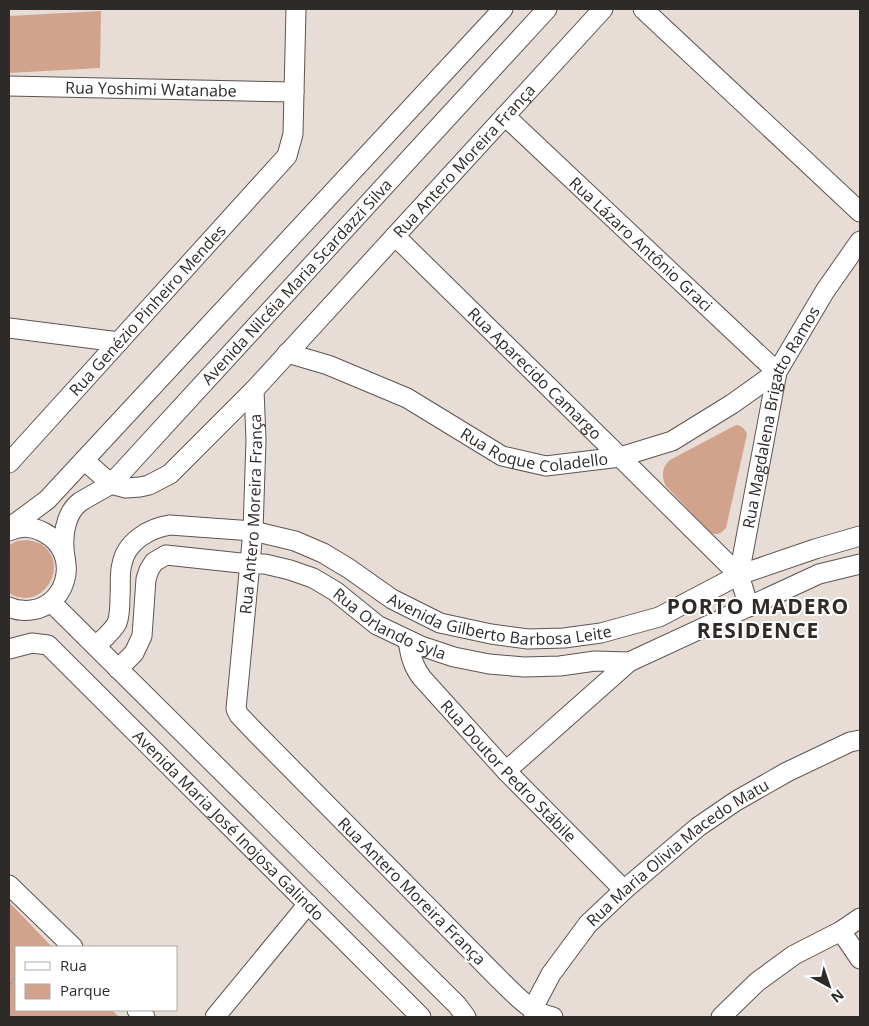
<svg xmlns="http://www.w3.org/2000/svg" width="869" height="1026" viewBox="0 0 869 1026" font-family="'Open Sans',sans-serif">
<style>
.green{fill:#d1a28c}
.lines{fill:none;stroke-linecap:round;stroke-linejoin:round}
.minor-casing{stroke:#5d5450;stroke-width:21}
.path{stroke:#a89f9b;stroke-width:3;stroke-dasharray:4 2.5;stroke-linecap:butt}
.minor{stroke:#fff;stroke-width:19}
.labels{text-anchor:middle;stroke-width:4;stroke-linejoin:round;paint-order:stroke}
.street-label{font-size:16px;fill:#2e2a28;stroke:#fff}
.district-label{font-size:21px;font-weight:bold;letter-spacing:1px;fill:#2e2a28;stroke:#fff}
</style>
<rect width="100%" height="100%" fill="#e8dcd7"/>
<g class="green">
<path d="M101 11 100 68 9 73V16Z"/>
<path d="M737 425C742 426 745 429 747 434L726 528C721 534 716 536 710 532L666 486C661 476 662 467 670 460L734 426Z"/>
<path d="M28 540C32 541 36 542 39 543 73 562 43 614 9 593V545L17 541Z"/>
<path d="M9 902 52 947H16V1010H112L119 1017H9Z"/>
</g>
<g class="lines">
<defs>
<g id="minor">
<path d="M643 9 860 212"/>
<path id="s1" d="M9 86 294 92"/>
<path id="s2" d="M395 236 620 457 739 575"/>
<path d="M9 328 119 342"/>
<path id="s3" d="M287 353 328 365 407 398 502 456 546 466 620 457 672 441 732 404 777 372 505 116"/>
<path d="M84 460 111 484 126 488 140 487 149 485 170 474 254 390"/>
<path id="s4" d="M9 463 287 156 293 134 296 9"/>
<path d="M9 528 47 500 503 9"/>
<path d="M9 531C20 526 32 526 43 532 85 553 66 616 20 610 16 610 12 608 9 607"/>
<path id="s5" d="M65 557C62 540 64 514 80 502 90 496 101 490 111 484L547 9"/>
<path d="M51 602 457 1005 466 1017"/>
<path id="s6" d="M749 607 739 575 777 372 825 291 860 241"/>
<path id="s7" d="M408 640C410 655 413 667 422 678L506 771 624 890"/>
<path id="s8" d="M96 646C103 639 112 632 117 623 120 615 120 605 120 596 121 586 119 574 122 564 126 542 149 528 170 525L253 531 295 541 323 553 348 568 392 599 440 623 491 634 528 639 564 638 601 633 659 617 739 575 815 549 860 536"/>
<path id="s9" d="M9 649 32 643 48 645 421 1017"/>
<path id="s10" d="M118 669 134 653 142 636 146 579 149 570 154 562 166 555 250 564H265L290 570 313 578 335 591 377 625 421 646 454 657 489 664 524 667 560 666 595 661 629 662 819 574 860 564"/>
<path d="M506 771 629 662"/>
<path d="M9 885 73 947"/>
<path d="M841 931 860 959"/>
<path d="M137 1010 145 1017"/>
<path id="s11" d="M532 1010 551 974 588 924 624 890 698 827 736 801 787 772 850 742 860 740"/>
<path d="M215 1017 308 904"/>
<path id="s12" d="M553 1017C529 1012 517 996 500 980L255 732 239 715 236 709 253 531 256 440 254 390 603 9"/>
<path d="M721 1017 757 982 794 955 841 931 860 918"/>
</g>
</defs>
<use href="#minor" class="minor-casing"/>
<path class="path" d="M9 985 16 977"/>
<use href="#minor" class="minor"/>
</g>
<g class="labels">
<g class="street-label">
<text dy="6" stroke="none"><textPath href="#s1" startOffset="142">Rua Yoshimi Watanabe</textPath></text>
<text dy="6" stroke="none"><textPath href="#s12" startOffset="1075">Rua Antero Moreira França</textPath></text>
<text transform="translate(641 244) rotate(43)" y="6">Rua Lázaro Antônio Graci</text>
<text dy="6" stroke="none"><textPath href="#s5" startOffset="370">Avenida Nilcéia Maria Scardazzi Silva</textPath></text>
<text dy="6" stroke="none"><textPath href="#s4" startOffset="206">Rua Genézio Pinheiro Mendes</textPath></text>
<text dy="6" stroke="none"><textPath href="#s2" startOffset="196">Rua Aparecido Camargo</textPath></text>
<text dy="6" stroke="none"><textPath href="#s6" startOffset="198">Rua Magdalena Brigatto Ramos</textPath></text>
<text dy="6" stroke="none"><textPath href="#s3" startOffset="270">Rua Roque Coladello</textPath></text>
<text dy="6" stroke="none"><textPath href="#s12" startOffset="640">Rua Antero Moreira França</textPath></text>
<text dy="6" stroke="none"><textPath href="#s8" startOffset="508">Avenida Gilberto Barbosa Leite</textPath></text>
<text dy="6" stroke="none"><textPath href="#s10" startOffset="371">Rua Orlando Syla</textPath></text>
<text dy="6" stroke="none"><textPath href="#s7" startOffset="168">Rua Doutor Pedro Stábile</textPath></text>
<text dy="6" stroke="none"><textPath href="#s9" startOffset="295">Avenida Maria José Inojosa Galindo</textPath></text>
<text dy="6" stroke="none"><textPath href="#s11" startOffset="218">Rua Maria Olivia Macedo Matu</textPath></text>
<text transform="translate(412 891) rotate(45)" y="6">Rua Antero Moreira França</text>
</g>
<g class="district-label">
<text x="758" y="614">PORTO MADERO<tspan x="758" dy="24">RESIDENCE</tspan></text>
</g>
</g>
<rect width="869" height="1026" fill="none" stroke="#2e2a28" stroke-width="20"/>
<rect x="15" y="946" width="162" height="65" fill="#ffffff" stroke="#abaaa9"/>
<rect x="25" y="962" width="25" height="8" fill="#ffffff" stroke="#abaaa9"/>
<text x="60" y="971" font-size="15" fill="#2e2a28">Rua</text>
<rect x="25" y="984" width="25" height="15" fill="#d1a28c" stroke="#abaaa9"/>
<text x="60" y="996" font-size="15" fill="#2e2a28">Parque</text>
<g transform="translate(829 986) rotate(140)" stroke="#ffffff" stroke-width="4" paint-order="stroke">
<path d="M0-4L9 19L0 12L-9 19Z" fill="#2e2a28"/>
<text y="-8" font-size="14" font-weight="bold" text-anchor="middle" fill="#2e2a28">N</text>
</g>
</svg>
